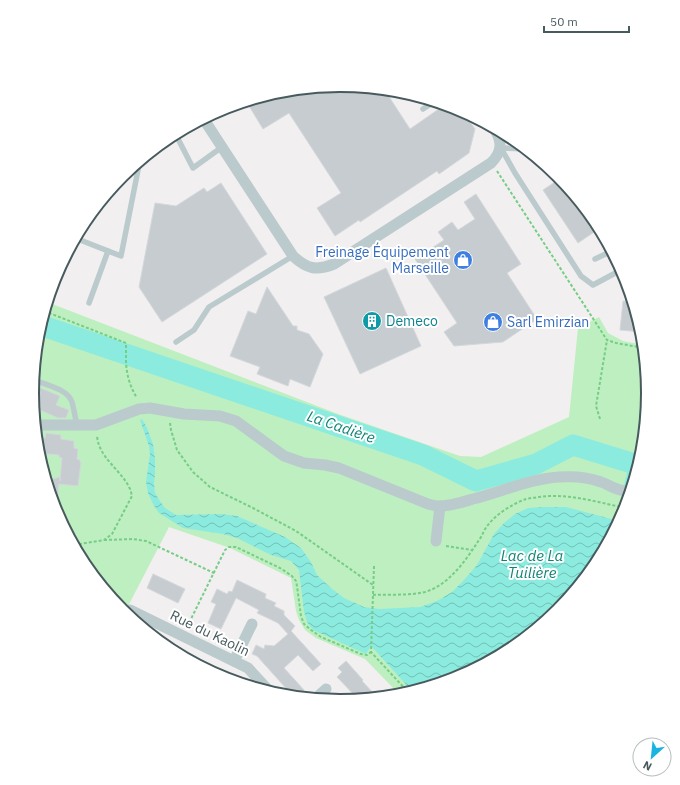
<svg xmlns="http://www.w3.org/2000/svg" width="680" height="785" viewBox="0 0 680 785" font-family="'IBM Plex Sans',sans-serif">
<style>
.green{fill:#beefc0}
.water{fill:url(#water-waves)}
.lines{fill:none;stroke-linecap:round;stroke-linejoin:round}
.stream{stroke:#8cebdf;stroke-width:3.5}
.river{stroke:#8cebdf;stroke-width:21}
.building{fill:#c6cccf;stroke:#d3d8db}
.path{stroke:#76cd85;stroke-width:2;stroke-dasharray:3 2;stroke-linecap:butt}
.lane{stroke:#bbcacc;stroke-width:5.5}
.street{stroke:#bbcacc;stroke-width:11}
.labels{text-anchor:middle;stroke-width:4;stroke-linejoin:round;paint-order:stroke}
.shop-label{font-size:14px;fill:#366cbe;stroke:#fff;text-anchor:end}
.culture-label{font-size:14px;fill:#0d838f;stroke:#fff;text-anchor:start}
.street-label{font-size:14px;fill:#475a5d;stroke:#fff}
.water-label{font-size:15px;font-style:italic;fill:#0e8475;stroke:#fff}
.rim{fill:none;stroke:#475a5d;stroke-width:2}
</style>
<defs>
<pattern id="water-waves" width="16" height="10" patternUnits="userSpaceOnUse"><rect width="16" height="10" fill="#8cebdf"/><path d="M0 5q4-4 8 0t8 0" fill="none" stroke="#74c1b8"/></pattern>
</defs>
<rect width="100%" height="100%" fill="#f2eff0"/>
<path class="green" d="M47 302 338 414 460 456 481 457 569 417 578 328 599 317 608 333 623 341 643 345 648 393 642 453 624 511 596 564 558 610 511 649 458 677 400 695 365 659 316 638 305 630 299 620 296 611 291 578 230 548 169 527 125 612 84 563 55 510 38 452 32 392 38 332Z"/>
<path class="water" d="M142 419 147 428 153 444 155 459V474L154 484 155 493 160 501 165 508 176 515 221 514 237 516 285 537 301 548 311 562 317 575 331 588 344 598 364 607 379 609 420 607 437 601 452 592 463 581 477 565 494 534 504 523 515 514 528 508 541 507H566L619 521 596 564 584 576V578L558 610 511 649 458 677 412 691 371 646 366 654 313 630 307 622 304 612 299 570 291 561 271 555 237 538 223 534 183 528 159 513 153 504 148 493 146 482 150 454 149 446 140 420Z"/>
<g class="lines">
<g class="stream">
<path d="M626 485 631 463"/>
<path d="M617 524 624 496"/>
</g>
<path class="river" d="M40 325 423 455 476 481 536 464 573 445 638 465"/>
</g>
<g class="building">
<path d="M340 84 384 89 410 129 446 104 461 110 475 129 469 153 439 174 437 171 360 222 359 220 335 236 317 208 341 193 289 113 263 129 246 101 280 90Z"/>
<path d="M561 178 596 222 600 228 578 243 543 190Z"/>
<path d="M221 183 267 254 162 322 139 287 155 203 176 206 204 188 207 192Z"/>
<path d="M476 194 521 264 507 273 537 319 503 342 454 346 444 332 457 323 415 259 444 240 438 232 452 222 458 230 475 219 464 202Z"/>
<path d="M386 268 421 346 360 374 324 297Z"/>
<path d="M267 287 293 326H297V330L309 334 323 354 310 387 290 379 288 386 257 374 260 367 230 356 248 311 256 314Z"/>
<path d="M623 301 633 302 642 332 620 330Z"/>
<path d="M33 385 60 396 56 405 69 410 66 418H58L33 407 32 392Z"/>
<path d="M46 433 61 435V439L74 441V448L78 449 77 459 80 460V462H81L78 486 59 484 57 501 52 493 51 494 46 481 60 477V481L62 458 59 457V455L38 453 37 441 42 442V438H45Z"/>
<path d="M153 574 185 589 178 603 147 588Z"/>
<path d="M237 580 266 594 265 598 276 603 274 606 284 611V615L295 626 291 631 321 664 313 671 298 655 284 668 304 690 297 696H293L257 656 252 654 256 645 264 649 265 645 274 646 288 634 278 623 257 613 259 610 236 598 221 629 208 623 216 604 211 602 217 589 227 594 229 591 232 592Z"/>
<path d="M346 661 363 680 362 681 377 697 358 699 337 677 342 672 338 668Z"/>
</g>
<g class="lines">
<g class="path">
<path d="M497 171 607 340 616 343 644 348"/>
<path d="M44 311 126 343C126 349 126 354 126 360 126 373 130 387 137 398"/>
<path d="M600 419 596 406 607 340"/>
<path d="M170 423 171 430 177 450 193 472 210 487 253 508 296 531 373 585"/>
<path d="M104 540 133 539 146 541 214 573"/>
<path d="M74 545 104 540 112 534 132 496C131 493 131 490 129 487 120 469 99 458 97 436"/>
<path d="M446 546 472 550"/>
<path d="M374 566 371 652 408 692"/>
<path d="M373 595C390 594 408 596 425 592 449 585 466 560 479 540 483 535 484 529 488 525 496 514 514 503 526 499 530 498 534 498 538 497 568 493 597 502 625 508"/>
<path d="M187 627 225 550 229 547H236L280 568 292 576 296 581 297 586 301 616 304 624 311 630 321 637 361 654 367 655 371 652"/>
<path d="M175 652 178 646"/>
</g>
<g class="lane">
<path d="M423 109 435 101"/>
<path d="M175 133 193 168 222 147"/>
<path d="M501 148 515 173 581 276 593 285 621 270"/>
<path d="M501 148 526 149"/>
<path d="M75 238 121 256 140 160"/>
<path d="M595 259 612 251"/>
<path d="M89 303 108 251"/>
<path d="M176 342 194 330 209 307 293 256"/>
<path d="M37 381C48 385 68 390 72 402 74 409 75 417 77 425"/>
</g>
<g class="street">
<path d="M203 118 293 256C307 269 316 271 334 264L491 163C503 151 502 141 494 128"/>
<path d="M35 425H96L139 409 150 408 184 414 220 416 236 421 284 456 304 463 325 465 339 468 428 504C432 505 436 506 440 506 451 506 463 502 473 499 501 492 529 479 559 477 573 476 588 477 601 482 605 483 609 486 612 487 618 490 624 491 630 492"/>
<path d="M436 541 440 506"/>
<path d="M130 610 248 668 270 692"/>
<path d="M234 661 252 624"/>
<path d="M316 698 326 689"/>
</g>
</g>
<defs>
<symbol id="shop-disc" viewBox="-11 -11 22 22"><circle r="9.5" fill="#3f7fe0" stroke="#fff"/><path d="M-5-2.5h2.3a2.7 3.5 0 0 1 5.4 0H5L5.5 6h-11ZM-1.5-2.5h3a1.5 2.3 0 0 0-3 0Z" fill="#fff"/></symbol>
<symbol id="building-disc" viewBox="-11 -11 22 22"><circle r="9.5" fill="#0f9aa8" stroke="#fff"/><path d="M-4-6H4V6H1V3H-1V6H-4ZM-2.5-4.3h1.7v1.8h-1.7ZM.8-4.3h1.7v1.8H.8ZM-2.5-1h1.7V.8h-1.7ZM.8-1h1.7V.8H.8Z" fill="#fff"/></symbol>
</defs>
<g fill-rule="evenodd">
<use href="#shop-disc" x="452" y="249" width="22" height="22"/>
<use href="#building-disc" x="361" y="310" width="22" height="22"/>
<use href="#shop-disc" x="482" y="311" width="22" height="22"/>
</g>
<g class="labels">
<g class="shop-label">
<text x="449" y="257">Freinage Équipement<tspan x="449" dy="16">Marseille</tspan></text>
<text x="507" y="327" text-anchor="start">Sarl Emirzian</text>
</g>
<g class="culture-label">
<text x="386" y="326">Demeco</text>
</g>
<g class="street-label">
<text transform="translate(210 633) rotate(26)" y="5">Rue du Kaolin</text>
</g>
<g class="water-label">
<text transform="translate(341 427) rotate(19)" y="5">La Cadière</text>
<text x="532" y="561">Lac de La<tspan x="532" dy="17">Tuilière</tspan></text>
</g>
</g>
<path d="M0 0H680V785H0ZM39 393a301 301 0 1 1 602 0a301 301 0 1 1-602 0Z" fill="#fff" fill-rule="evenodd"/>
<path class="rim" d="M39 393a301 301 0 1 1 602 0a301 301 0 1 1-602 0Z"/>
<g transform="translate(652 757) rotate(207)"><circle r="19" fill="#ffffff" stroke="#b5bdbe"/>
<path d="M0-3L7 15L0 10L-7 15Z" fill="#1ab4e1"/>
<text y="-6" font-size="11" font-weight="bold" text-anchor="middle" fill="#475a5d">N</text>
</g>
<path d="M544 26v6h85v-6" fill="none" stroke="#475a5d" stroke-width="2"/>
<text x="550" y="26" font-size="12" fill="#475a5d" stroke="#ffffff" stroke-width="3" paint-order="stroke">50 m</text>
</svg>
